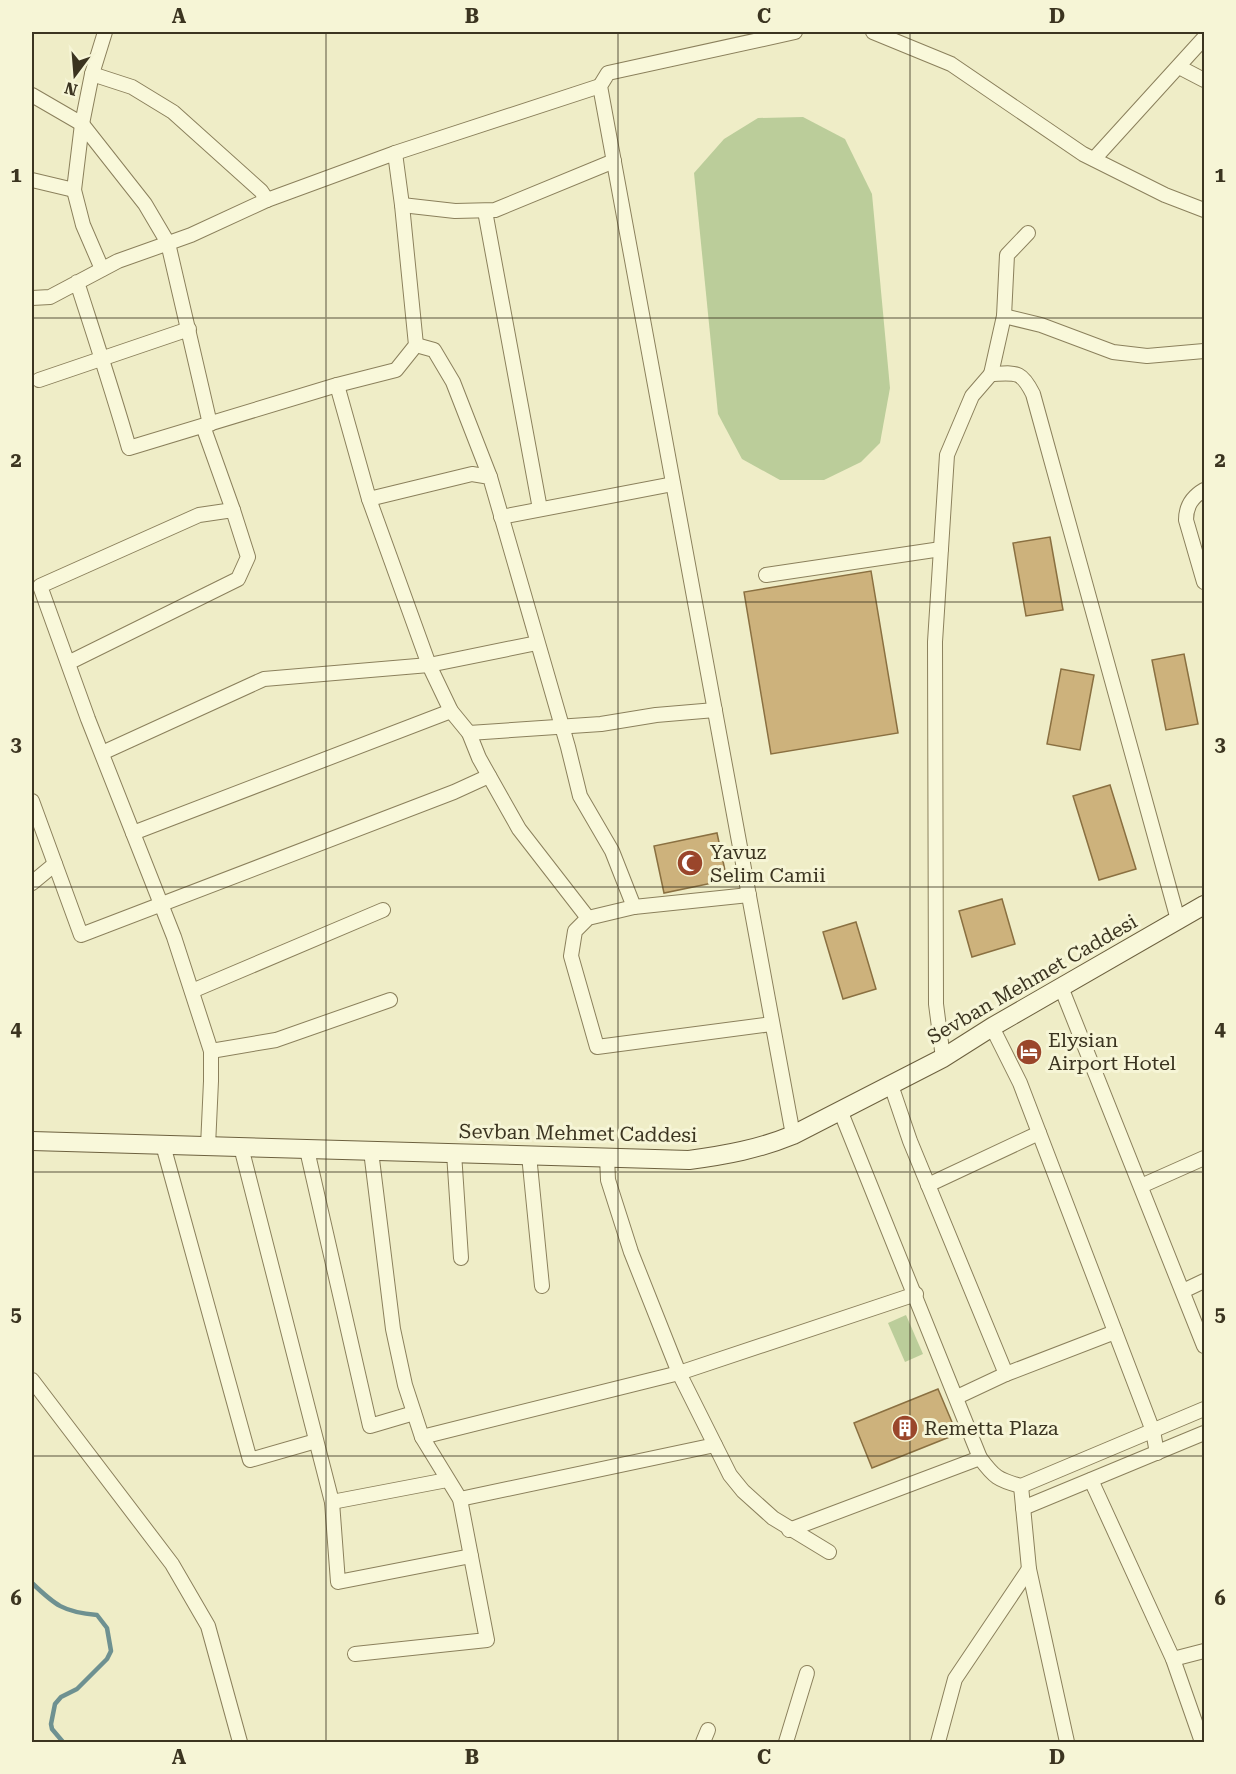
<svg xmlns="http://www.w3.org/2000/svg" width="1236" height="1774" viewBox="0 0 1236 1774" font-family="'Roboto Serif',serif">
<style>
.green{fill:#bbcd9a}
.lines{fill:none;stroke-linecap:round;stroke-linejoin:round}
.stream{stroke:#6e9191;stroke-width:4.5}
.building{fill:#cdb27c;stroke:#8a7041;stroke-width:1.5}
.street-casing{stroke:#8b805c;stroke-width:16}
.secondary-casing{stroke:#6d613f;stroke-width:20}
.street{stroke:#f9f8da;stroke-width:14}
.secondary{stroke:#f9f8da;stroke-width:18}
.grid{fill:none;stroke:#3b3420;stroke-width:1.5;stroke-opacity:0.55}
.labels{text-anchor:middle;stroke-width:6;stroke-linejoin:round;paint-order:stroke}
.poi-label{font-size:20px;fill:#3b3420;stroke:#f6f5d6;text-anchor:start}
.street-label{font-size:20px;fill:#3b3420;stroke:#f6f5d6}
.neatline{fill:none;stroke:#3b3420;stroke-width:2}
.grid-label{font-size:20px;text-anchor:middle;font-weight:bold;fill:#3b3420}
</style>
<rect width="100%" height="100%" fill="#efedc7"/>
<g class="green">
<path d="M803 117 845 139 872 194 890 388 880 443 861 462 824 480H780L742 459 718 414 694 173 724 139 758 118Z"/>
<path d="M906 1315 923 1354 905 1362 888 1323Z"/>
</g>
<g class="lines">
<path class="stream" d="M32 1583C55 1605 63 1612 97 1615L107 1628 111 1651 107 1659 77 1689 61 1697 55 1704 51 1724 52 1729 63 1742"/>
</g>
<g class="building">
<path d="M1050 537 1063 610 1026 616 1013 543Z"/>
<path d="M871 571 898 733 771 754 744 592Z"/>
<path d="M1184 654 1198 724 1166 730 1152 660Z"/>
<path d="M1061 669 1094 675 1080 750 1047 744Z"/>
<path d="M1110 785 1136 869 1099 880 1073 796Z"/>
<path d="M717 833 727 880 664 893 654 846Z"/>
<path d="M1002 899 1015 944 972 957 959 911Z"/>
<path d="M856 922 876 989 843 999 823 932Z"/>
<path d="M938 1389 957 1434 872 1468 854 1423Z"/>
</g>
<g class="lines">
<defs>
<g id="street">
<path d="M873 32 951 64 1083 154 1165 195 1204 210"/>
<path d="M1179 67 1204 80"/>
<path d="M92 74 132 87 173 112 261 191 267 200"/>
<path d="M32 95 82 124 145 204 168 243 210 424"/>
<path d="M395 153 600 86"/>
<path d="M1094 159 1204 38"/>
<path d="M32 180 74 190"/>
<path d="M402 205 455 211 495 210 614 161"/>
<path d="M485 211 540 509"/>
<path d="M102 269 83 225 74 190 82 124 92 74 105 32"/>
<path d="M32 298 50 297 118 261 191 235 267 200 395 153 402 205 416 345 396 370 337 385 129 448C113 392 95 338 77 282"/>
<path d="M1004 316 1041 325 1113 352 1147 356 1204 351"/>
<path d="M416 345 434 350 453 382 490 477"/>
<path d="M991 374 1004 316 1007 255 1028 233"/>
<path d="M39 380 189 329"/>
<path d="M337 385 369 499 429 665 451 711 469 733 479 758 519 829 588 918"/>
<path d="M203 426 233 510"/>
<path d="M1204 490C1192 497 1186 506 1186 520L1204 582"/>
<path d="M369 499 472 474 490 477 568 747 580 796 612 851 634 907"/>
<path d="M501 517 673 484"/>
<path d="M766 575 941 549"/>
<path d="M68 663 238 579 248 557 233 510 199 515 40 586 88 719 174 937 211 1051V1081L208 1146"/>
<path d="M469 733 601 724 656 715 715 710"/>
<path d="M102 753 264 679 429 665 537 643"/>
<path d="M32 801 81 935 454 792 489 776"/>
<path d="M133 833 451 711"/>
<path d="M32 883 55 864"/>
<path d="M749 895 634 907 588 918 575 931 571 956 597 1047 772 1024"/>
<path d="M1061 987 1204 1346"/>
<path d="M192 991 383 910"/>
<path d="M992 1027 1020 1083 1153 1431 1157 1453"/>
<path d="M211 1051 276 1040 390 1000"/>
<path d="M943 1058 936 1004 935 642 947 455 972 396 991 374C1016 373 1021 370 1033 394L1178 920"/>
<path d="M891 1085 910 1141 1006 1374"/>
<path d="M840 1110 980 1458C994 1477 998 1480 1021 1486L1204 1409"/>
<path d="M793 1135 600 86 608 73 795 32"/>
<path d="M163 1145 250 1460 316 1441"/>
<path d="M241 1147 332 1502 338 1582 471 1556"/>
<path d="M307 1150 370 1426 414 1413"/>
<path d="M454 1153 461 1258"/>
<path d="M529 1155 542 1286"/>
<path d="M607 1157 608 1180 631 1252 679 1373 730 1475 743 1491 773 1518 829 1552"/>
<path d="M928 1185 1039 1133"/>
<path d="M1141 1186 1204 1158"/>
<path d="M1183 1291 1204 1281"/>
<path d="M32 1380 172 1564 208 1626 240 1742"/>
<path d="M957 1397 1006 1374 1115 1332"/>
<path d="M422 1437 679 1373 916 1294"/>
<path d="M1091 1480 1173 1659 1202 1742"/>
<path d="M1021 1486 1029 1569 1067 1742"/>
<path d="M460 1499 715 1445"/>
<path d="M332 1502 447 1480"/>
<path d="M1023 1508 1204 1433"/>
<path d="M789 1530 980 1458"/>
<path d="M355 1654 487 1640 460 1499 422 1437 405 1385 393 1329 371 1151"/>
<path d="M1173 1659 1204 1651"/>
<path d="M703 1742 708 1730"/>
<path d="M786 1742 807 1673"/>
<path d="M938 1742 955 1679 1029 1569"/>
</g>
<path id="secondary" d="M32 1141 689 1160C726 1155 759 1149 793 1135L943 1058 992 1027 1204 905"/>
</defs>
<use href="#street" class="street-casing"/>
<use href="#secondary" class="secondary-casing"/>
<use href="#street" class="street"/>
<use href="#secondary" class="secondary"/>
</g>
<path class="grid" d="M326 32V1742M618 32V1742M910 32V1742M32 318H1204M32 602H1204M32 887H1204M32 1172H1204M32 1456H1204"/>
<defs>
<symbol id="mosque-disc" viewBox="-11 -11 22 22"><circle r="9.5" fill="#9a462b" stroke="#f6f5d6"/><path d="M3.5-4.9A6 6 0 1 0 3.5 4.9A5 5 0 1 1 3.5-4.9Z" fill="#fff"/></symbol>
<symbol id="hotel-disc" viewBox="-11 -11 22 22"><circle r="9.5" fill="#9a462b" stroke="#f6f5d6"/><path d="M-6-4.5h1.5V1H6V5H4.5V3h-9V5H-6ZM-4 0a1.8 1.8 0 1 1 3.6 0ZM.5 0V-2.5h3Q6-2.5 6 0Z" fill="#fff"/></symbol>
<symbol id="building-disc" viewBox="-11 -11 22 22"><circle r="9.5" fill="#9a462b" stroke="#f6f5d6"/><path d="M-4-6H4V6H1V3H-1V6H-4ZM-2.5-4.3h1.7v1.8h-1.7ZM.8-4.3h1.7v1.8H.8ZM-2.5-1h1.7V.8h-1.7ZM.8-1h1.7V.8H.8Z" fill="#fff"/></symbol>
</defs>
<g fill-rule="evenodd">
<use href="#mosque-disc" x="675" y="848" width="30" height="30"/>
<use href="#hotel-disc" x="1014" y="1037" width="30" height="30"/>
<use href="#building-disc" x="890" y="1413" width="30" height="30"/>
</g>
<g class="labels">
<g class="poi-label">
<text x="710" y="859">Yavuz<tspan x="710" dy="23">Selim Camii</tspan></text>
<text x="1048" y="1047">Elysian<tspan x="1048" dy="23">Airport Hotel</tspan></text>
<text x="924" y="1435">Remetta Plaza</text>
</g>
<g class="street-label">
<text transform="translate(1032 979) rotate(-30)" y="7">Sevban Mehmet Caddesi</text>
<text transform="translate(578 1133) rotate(1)" y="7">Sevban Mehmet Caddesi</text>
</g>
</g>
<rect width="1236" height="1774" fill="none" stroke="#f6f5d6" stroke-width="66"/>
<g transform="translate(75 75) rotate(196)" stroke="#f6f5d6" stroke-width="4.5" paint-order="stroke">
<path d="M0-4.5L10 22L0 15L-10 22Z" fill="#3b3420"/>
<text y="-9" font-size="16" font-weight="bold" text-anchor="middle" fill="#3b3420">N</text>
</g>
<rect x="33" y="33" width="1170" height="1708" class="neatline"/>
<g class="grid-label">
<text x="179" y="23">A</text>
<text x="472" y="23">B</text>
<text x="764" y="23">C</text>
<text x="1057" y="23">D</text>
<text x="16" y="182">1</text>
<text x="1220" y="182">1</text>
<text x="16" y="467">2</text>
<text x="1220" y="467">2</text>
<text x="16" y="751">3</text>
<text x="1220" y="751">3</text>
<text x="16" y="1036">4</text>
<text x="1220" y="1036">4</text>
<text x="16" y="1321">5</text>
<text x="1220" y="1321">5</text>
<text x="16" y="1605">6</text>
<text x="1220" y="1605">6</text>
<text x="179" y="1764">A</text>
<text x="472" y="1764">B</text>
<text x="764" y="1764">C</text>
<text x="1057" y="1764">D</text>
</g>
</svg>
